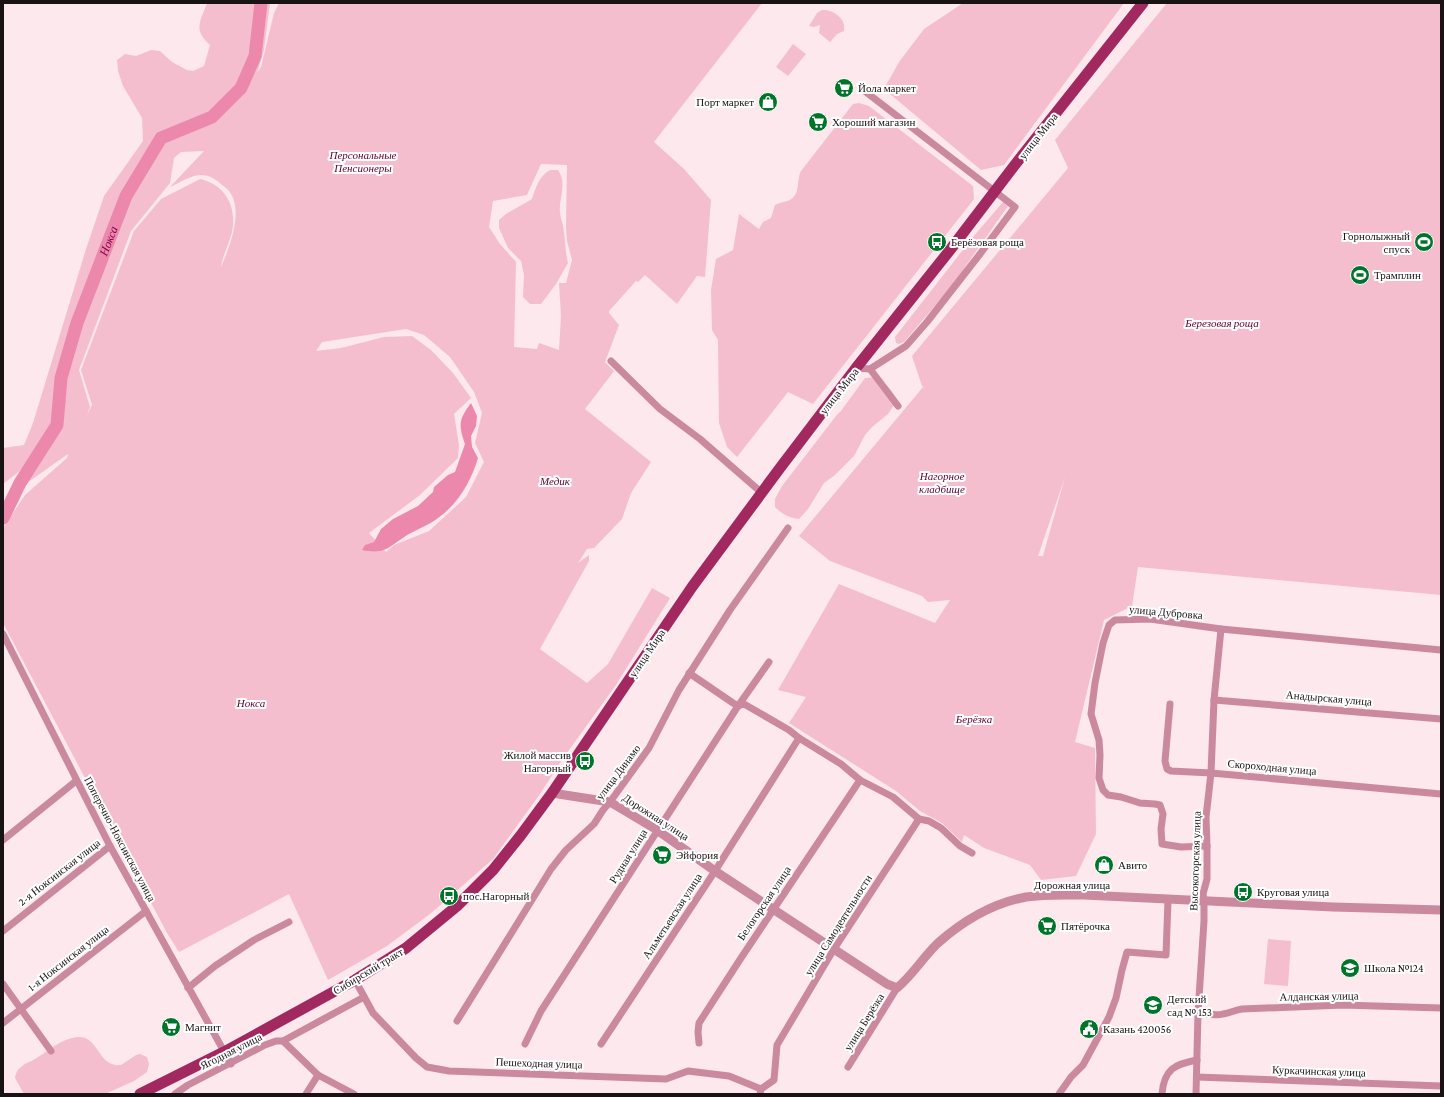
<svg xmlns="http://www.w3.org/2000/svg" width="1444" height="1097" viewBox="0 0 1444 1097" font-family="'Crimson Pro',serif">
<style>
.green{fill:#f5becf;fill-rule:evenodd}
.water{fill:#ed88ad}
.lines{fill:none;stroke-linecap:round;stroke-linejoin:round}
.river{stroke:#ed88ad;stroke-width:13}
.minor{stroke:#cb89a0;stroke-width:7}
.tertiary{stroke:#cb89a0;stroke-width:9}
.primary{stroke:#a1295f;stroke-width:11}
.labels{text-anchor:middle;stroke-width:4;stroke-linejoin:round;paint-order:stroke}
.poi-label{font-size:11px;fill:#1a1315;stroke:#fff;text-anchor:start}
.street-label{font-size:11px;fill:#1a1315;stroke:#fff}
.park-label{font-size:11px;font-style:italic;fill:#5b002f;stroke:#fff}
.water-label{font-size:12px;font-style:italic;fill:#810046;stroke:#fff}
</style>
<rect width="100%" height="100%" fill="#fde8ee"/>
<g class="green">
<path d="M207 3H270L264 50 257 73 261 67 274 13 279 3H762L654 142 684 169 711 200 705 277 697 276 677 304 645 275 638 282 636 281 609 311V313L619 325 605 362 614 371 585 409 651 462 631 493 622 519 594 548 587 549 578 563 589 555V561L540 649 587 683 608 664 652 588 670 598 616 685 564 757 540 794 493 859 430 914 387 946 328 980 289 894 179 952 167 933 3 623V528L25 495 67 458 68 454 24 485 21 470 3 484V448L24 445 33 423 86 249 104 196 143 141 142 118 123 86 118 71 117 60 125 54 136 56 151 50 160 51 172 62 187 70 193 71 204 66 210 45C193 30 200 22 207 3ZM204 151 170 187C189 178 203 166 222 185 225 187 229 190 231 194 243 213 229 249 221 267 222 257 229 244 232 232 237 207 226 185 200 179L161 199 134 231 81 370 92 405 87 415 90 407 79 370 131 231 170 183 174 158 181 152ZM541 164 567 165 566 227 567 241 572 260 566 283H559L561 316 559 350 539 343 537 349 514 347 516 262 500 244 489 227 493 201 527 195ZM406 329 424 335 450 357 474 392 482 413 475 443 484 462 466 497 429 531 394 545 386 552 369 533 420 495 458 458 459 445 454 414 471 398 453 373 431 350 412 336 384 337 341 348 316 351 322 342Z"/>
<path d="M963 3H1124L1004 165 981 170 884 89 899 62 924 29Z"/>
<path d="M1167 3H1441V595L1138 567 1132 606 1104 620 1075 742 1095 748 1096 834 1076 876 1041 880 1030 865 984 848 964 835 962 842 942 823 920 811 896 791 789 723 806 697 778 690 839 584 935 623 950 600 928 602 922 596 830 561 799 536 923 387 925 388 922 386 912 356 1068 168 1055 140ZM1065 477 1043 556H1038Z"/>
<path d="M822 10C833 9 847 19 844 31L837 34 830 42 819 33 820 25 814 27 809 26 817 13Z"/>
<path d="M793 44 806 54 788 76 776 67Z"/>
<path d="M859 103 869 106 973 186 974 199 813 404 788 392 737 457 727 447 719 423 718 340 712 330 711 290 716 259 733 250 739 214 759 229 763 222 771 218 775 205C780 202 785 202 790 200 801 193 796 181 801 171L853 104Z"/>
<path d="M550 170H558C568 184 558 199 560 213 560 217 562 221 563 225 565 238 565 250 568 263L556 284 541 304H530L523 297 524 275 521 261 508 248 499 228V220L506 214 532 199C536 187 539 176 550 170Z"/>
<path d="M1003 202 1008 206 965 267 962 274 904 342 899 344 896 343 895 337 973 237Z"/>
<path d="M878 377 890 389 896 398V402L888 414 872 427 865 435 854 456 835 475 824 483 808 509 799 519C789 518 782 514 775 507V499L782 486 836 416 841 411 865 378Z"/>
<path d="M1268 939 1291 941 1288 986 1264 984Z"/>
<path d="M77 1037C80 1037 84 1037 87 1039 100 1046 101 1067 121 1065L136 1055 140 1054 147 1057 149 1064 147 1072 134 1081 105 1094H24L15 1078C16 1073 17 1070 21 1067 25 1063 30 1062 35 1059 49 1051 60 1039 77 1037Z"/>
</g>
<path class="water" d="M471 403 477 416 476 426 471 436 472 447 478 458C471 481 459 503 438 518 429 525 418 529 409 534 389 546 387 555 362 550L365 545 374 542 381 529 393 519 418 506 433 492 434 487 448 475 455 472 465 444C458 425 459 419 471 403Z"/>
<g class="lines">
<path class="river" id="s1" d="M3 518 20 483 57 425 61 378 77 323 126 196 161 138 212 117 241 88 255 56 261 3"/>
<g class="minor">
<path d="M611 361 660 409 700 439 762 493"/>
<path d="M856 368 870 369 906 346 927 322 980 254 1015 207 862 89"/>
<path d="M870 369 898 406"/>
<path d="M3 634 110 846 231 1064"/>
<path d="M689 673 733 703 738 706 744 704 789 730 799 738 841 764 860 780 893 797 919 819 929 821 941 828 960 846 972 853"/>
<path d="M1214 700 1441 719"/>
<path d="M1170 704 1165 761 1167 769 1171 771 1211 773 1441 794"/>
<path d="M3 840 76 781"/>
<path d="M1207 846 1181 847 1162 844 1161 829 1163 814 1160 805 1155 804 1140 803 1121 797 1108 795 1103 790 1099 778 1100 755 1099 740 1091 714 1095 683 1103 643 1109 625 1115 620 1150 619 1221 629 1441 650"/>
<path d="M3 931 110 846"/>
<path d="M355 980 373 1013 416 1058 427 1067 449 1071 666 1079 688 1071 729 1076 761 1089"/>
<path d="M3 984 51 1051"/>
<path d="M188 988 215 966 254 940 289 922"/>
<path d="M1198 1013C1206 1014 1216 1016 1223 1014 1230 1013 1235 1010 1242 1009L1343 1005 1441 1008"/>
<path d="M457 1021 551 869 566 850 594 824 603 810 610 802 649 748 679 690 730 610 788 528"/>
<path d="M3 1023 146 911"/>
<path d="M283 1041 364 997"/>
<path d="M699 1043 698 1032 699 1023 741 958 860 780"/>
<path d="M525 1044 541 1011 738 706 769 662"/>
<path d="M601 1044 715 871 799 738"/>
<path d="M848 1067 897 988"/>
<path d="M1197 1077 1441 1086"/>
<path d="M175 1094 188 1085 265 1045 276 1041H283L318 1075 354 1094"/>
<path d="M306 1094 318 1075"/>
<path d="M760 1094 761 1089 774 1080 777 1045 834 949 919 819"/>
<path d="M1059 1094 1071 1077 1083 1065 1109 1017 1116 998 1122 970 1127 952 1166 955 1168 900"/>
<path d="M1162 1094C1164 1069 1175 1064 1197 1060"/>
<path d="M1196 1094 1198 1013 1204 921V901L1203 894 1207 879V846L1206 817 1211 773 1214 700 1221 629"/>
</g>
<path class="tertiary" d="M552 793 610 802 657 830 715 871 887 984 897 988C913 975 923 957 938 943 963 921 994 903 1026 897 1046 894 1065 895 1084 895L1333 907 1441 910"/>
<path class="primary" d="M140 1094 224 1052 355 980 406 948 457 906 493 870 521 835 552 793 692 587 780 468 856 368 950 250 1014 166 1143 3"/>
</g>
<defs>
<symbol id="supermarket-disc" viewBox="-11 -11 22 22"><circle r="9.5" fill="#00752a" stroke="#fff"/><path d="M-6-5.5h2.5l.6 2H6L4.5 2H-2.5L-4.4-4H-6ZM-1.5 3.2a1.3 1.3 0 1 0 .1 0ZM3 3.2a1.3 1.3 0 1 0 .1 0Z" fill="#fff"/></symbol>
<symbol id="shop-disc" viewBox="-11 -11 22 22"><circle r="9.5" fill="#00752a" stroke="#fff"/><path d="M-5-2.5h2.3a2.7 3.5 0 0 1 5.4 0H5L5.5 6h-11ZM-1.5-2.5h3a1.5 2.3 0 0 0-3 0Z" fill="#fff"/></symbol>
<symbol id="bus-disc" viewBox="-11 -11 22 22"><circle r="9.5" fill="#00752a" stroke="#fff"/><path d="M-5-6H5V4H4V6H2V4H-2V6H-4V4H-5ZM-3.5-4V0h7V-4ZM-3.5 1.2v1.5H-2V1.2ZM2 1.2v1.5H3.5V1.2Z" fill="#fff"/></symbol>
<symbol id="stadium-disc" viewBox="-11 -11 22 22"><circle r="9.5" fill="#00752a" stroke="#fff"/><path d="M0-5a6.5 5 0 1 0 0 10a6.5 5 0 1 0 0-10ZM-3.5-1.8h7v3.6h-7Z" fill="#fff"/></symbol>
<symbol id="school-disc" viewBox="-11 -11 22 22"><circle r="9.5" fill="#00752a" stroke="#fff"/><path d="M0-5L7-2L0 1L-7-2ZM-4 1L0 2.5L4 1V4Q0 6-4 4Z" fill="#fff"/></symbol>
<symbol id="civic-disc" viewBox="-11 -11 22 22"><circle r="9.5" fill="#00752a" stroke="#fff"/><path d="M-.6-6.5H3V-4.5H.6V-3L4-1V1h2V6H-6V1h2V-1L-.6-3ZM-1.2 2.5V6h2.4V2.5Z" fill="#fff"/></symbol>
</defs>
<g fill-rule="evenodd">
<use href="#supermarket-disc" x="833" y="77" width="22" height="22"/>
<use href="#shop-disc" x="757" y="91" width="22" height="22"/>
<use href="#supermarket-disc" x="807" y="111" width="22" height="22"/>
<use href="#bus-disc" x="926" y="231" width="22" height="22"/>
<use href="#stadium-disc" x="1413" y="231" width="22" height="22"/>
<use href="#stadium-disc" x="1349" y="264" width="22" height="22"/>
<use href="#bus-disc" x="574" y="750" width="22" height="22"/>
<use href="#supermarket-disc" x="651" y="844" width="22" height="22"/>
<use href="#shop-disc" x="1093" y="854" width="22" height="22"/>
<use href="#bus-disc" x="1232" y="881" width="22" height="22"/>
<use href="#bus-disc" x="438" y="885" width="22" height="22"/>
<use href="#supermarket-disc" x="1036" y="915" width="22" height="22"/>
<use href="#school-disc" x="1339" y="957" width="22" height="22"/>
<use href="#school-disc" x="1142" y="994" width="22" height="22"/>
<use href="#supermarket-disc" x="160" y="1016" width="22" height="22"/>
<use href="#civic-disc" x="1078" y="1018" width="22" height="22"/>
</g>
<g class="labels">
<g class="poi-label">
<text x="858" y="92">Йола маркет</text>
<text x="754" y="106" text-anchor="end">Порт маркет</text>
<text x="832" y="126">Хороший магазин</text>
<text x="1410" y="240" text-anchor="end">Горнолыжный<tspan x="1410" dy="13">спуск</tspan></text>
<text x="951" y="246">Берёзовая роща</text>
<text x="1374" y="279">Трамплин</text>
<text x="571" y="759" text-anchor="end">Жилой массив<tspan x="571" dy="13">Нагорный</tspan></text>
<text x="676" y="859">Эйфория</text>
<text x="1118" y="869">Авито</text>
<text x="1257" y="896">Круговая улица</text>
<text x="463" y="900">пос.Нагорный</text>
<text x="1061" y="930">Пятёрочка</text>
<text x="1364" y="972">Школа №124</text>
<text x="1167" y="1003">Детский<tspan x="1167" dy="13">сад № 153</tspan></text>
<text x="185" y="1031">Магнит</text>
<text x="1103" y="1033">Казань 420056</text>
</g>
<g class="street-label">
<text transform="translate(1038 136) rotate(-52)" y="4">улица Мира</text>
<text transform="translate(839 391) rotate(-52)" y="4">улица Мира</text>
<text transform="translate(1166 612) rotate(5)" y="4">улица Дубровка</text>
<text transform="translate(647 653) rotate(-56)" y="4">улица Мира</text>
<text transform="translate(1329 698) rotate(5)" y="4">Анадырская улица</text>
<text transform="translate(1272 767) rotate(5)" y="4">Скороходная улица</text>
<text transform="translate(618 772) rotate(-53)" y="4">улица Динамо</text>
<text transform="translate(656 817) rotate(33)" y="4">Дорожная улица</text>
<text transform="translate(120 839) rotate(62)" y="4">Поперечно-Ноксинская улица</text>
<text transform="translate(628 856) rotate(-58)" y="4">Рудная улица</text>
<text transform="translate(1195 861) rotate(-88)" y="4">Высокогорская улица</text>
<text transform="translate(59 872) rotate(-38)" y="4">2-я Ноксинская улица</text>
<text x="1072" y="889">Дорожная улица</text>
<text transform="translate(764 903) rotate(-56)" y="4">Белогорская улица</text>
<text transform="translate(672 916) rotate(-57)" y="4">Альметьевская улица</text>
<text transform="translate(838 925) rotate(-58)" y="4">улица Самодеятельности</text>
<text transform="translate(68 958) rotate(-38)" y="4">1-я Ноксинская улица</text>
<text transform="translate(368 971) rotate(-31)" y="4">Сибирский тракт</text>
<text transform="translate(1319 996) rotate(-1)" y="4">Алданская улица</text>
<text transform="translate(864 1022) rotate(-58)" y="4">улица Берёзка</text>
<text transform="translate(231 1051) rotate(-27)" y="4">Ягодная улица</text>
<text transform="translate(539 1063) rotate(2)" y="4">Пешеходная улица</text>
<text transform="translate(1319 1071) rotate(2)" y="4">Куркачинская улица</text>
</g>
<g class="park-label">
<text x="363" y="159">Персональные<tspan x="363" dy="13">Пенсионеры</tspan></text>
<text x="1222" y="327">Березовая роща</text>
<text x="942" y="480">Нагорное<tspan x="942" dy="13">кладбище</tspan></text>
<text x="555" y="485">Медик</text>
<text x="251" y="707">Нокса</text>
<text x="974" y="723">Берёзка</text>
</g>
<g class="water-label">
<text dy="4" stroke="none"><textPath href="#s1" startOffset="300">Нокса</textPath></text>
</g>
</g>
<rect width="1444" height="1097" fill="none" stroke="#1a1315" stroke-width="8"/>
</svg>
